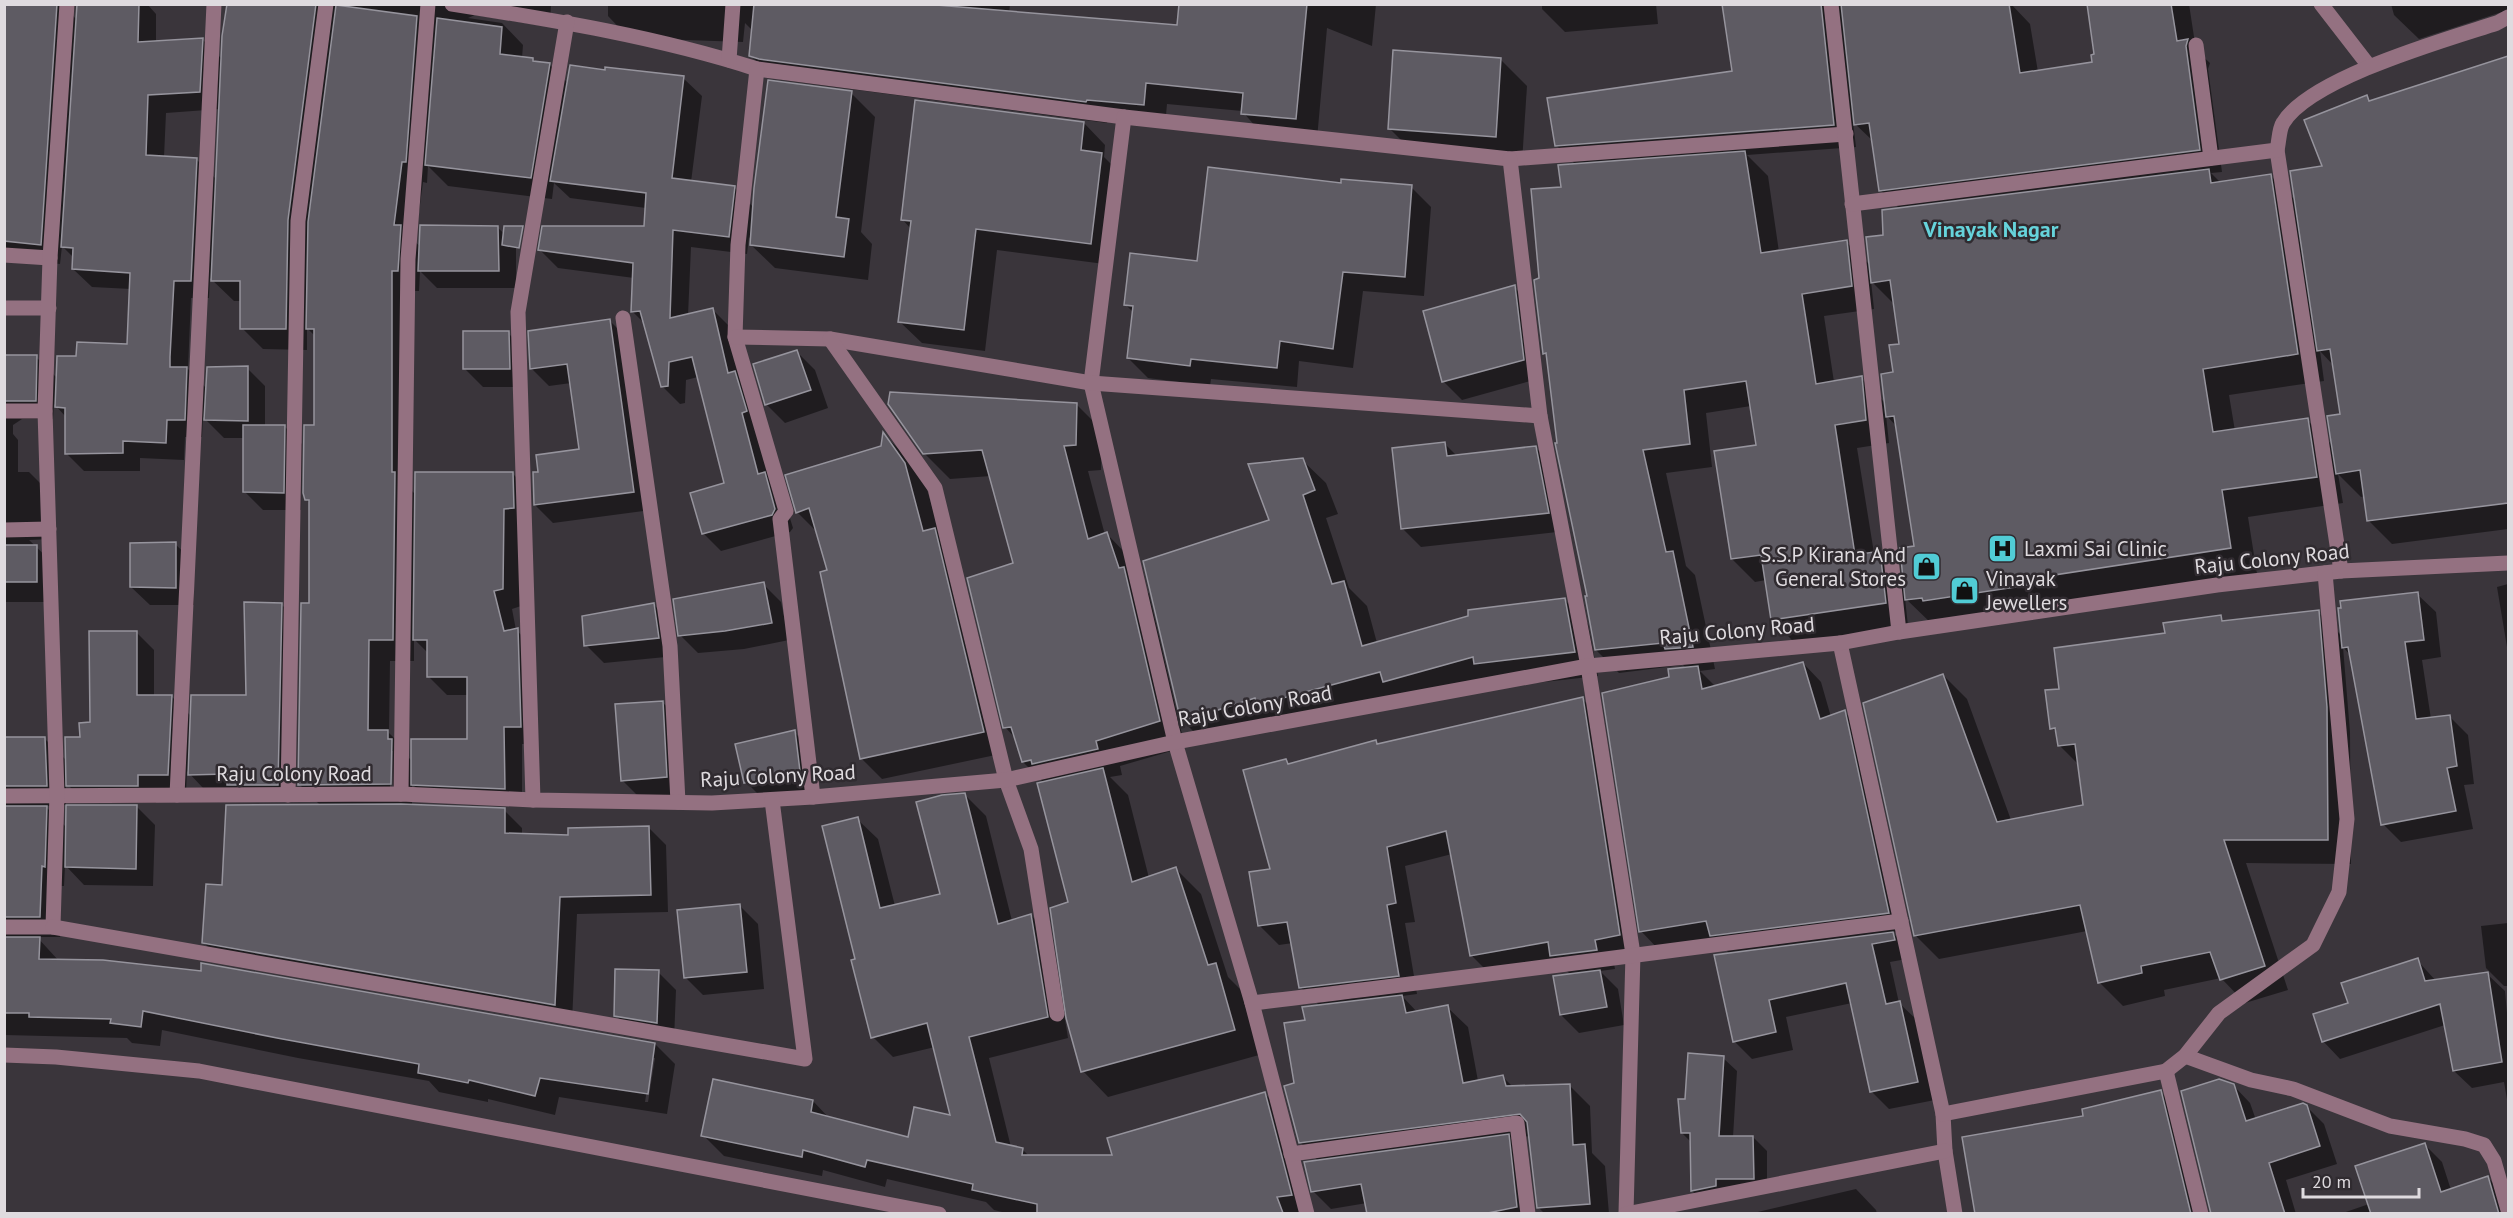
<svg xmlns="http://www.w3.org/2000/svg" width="2513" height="1218" viewBox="0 0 2513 1218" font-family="'PT Sans',sans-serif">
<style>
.shadow{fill:#0007;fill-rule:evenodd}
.building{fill:#5e5b63;stroke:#96949d;stroke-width:1.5}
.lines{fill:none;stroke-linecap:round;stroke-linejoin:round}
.minor{stroke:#947181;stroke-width:15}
.labels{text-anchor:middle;stroke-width:5;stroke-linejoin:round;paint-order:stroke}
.poi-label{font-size:21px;fill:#dfdbdf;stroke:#302b30;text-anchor:start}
.street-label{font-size:21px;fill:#dfdbdf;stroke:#302b30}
.neighbourhood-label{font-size:22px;font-weight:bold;fill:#66d3db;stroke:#302b30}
</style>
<rect width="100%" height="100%" fill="#3a353b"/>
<g class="shadow">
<path d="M4 4H62L76 19 77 4H147L156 14V43L202 39 223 60 228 4H551L550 27 475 15 468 18 502 23 523 45 522 58 549 64 568 83 683 78 702 96 691 182 734 187 753 207 851 93 875 117 861 232 872 244 868 280 775 268 751 245 752 241 749 237 747 254 691 247 688 316 713 310 731 328 793 528 790 532 721 551 703 533 726 484 698 377 686 380 685 403 680 404 662 386 645 324 632 311 634 278 558 268 540 250 645 228 646 208 570 198 554 183 552 199 448 186 428 166 427 183 423 182 415 242 421 247 497 227 516 245V288H437L420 271 419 291H413L412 491 416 495 513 474 531 492 521 606 512 609 516 630 535 648 538 744H522V806L431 802 412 784V806L504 810 522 828V835L569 836 649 828 666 845 668 912 577 914 572 1022 222 961 204 943 224 886 321 806 299 784 311 604 310 504 306 499 315 426 316 337 307 328V350L263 349 242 328V301H234L210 278 209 298H191L188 369 207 389 247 368 265 386V426H284L302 444 301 510H263L245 492V438H224L203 417 202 437H185L184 460 140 458V471H84L66 453V417L54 404 53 419H22L13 425V434L18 440V472H29L49 492V539L29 540 57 567V602H4V356L36 357 57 378 78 357 128 346 131 289 92 287 73 269 74 258 62 246 60 264 7 258 4 256ZM220 109 217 180 196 159 164 157 166 113ZM414 639 429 654V677L447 695H469L468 741 413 762 409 758V753L389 733 390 661H414ZM390 751H393V792H390Z"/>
<path d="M608 4H1010L1009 14 1178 27 1180 4H1376L1372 46 1327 28 1317 139 1263 135 1242 111 1167 104 1165 126 1108 120 1107 123 782 80 772 77 751 56 753 31 745 23 743 42 629 38 608 16Z"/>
<path d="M1542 4H1656L1658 24 1565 32 1542 9Z"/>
<path d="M1724 4H2011L2030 24 2038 72 2094 63 2096 56 2088 4H2189L2196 50 2210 63 2208 69 2222 172 2211 173 2221 183 2270 175 2296 201 2324 167 2367 97 2371 102 2508 57V529L2392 544 2368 520 2365 496 2361 497 2338 474 2343 503 2248 517 2257 574 1934 626 1905 598 1908 626 1795 643 1772 620 1766 580 1755 582 1732 559 1757 446 1751 406 1706 413 1712 467 1666 473 1686 566 1695 575 1715 669 1700 671 1715 686 1803 663 1821 682 1831 717 1844 712 1862 730 1906 930 1892 932 1911 952 1912 958 1890 962 1899 1003 1918 1021 1935 1100 1889 1109 1871 1091 1852 1003 1786 1017 1793 1050 1752 1059 1734 1041 1730 954 1716 940 1659 950 1641 931 1671 678 1686 668 1683 665 1619 673 1596 650 1589 597 1559 445 1549 358 1544 354 1541 279 1563 188 1576 165 1556 145 1734 72ZM1853 122 1873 141 1880 190 1900 209 1884 236 1871 266 1846 242 1779 252 1768 176 1747 155 1856 147ZM1871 281 1895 305 1901 345 1885 403 1861 378 1834 382 1824 316 1874 309ZM2320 351 2334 366 2342 415 2333 446 2307 420 2235 431 2229 395 2324 381ZM1886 415 1897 427 1916 547 1904 577 1880 552 1874 553 1857 448 1889 443Z"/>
<path d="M2391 4H2508V10L2419 39 2394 15Z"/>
<path d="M1500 59 1527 86 1522 162 1416 155 1389 128Z"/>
<path d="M1084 123 1105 145 1104 157 1123 176 1112 265 997 250 985 351 922 343 900 322 911 229 902 219Z"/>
<path d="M1342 185 1411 187 1431 207 1424 296 1363 291 1353 368 1299 361 1297 387 1211 379 1210 386 1148 378 1128 358 1134 313 1125 304Z"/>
<path d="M1514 287 1532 305 1541 378 1462 400 1444 382 1424 312Z"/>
<path d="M610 321 628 339 651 510 553 523 535 505 581 451 571 383 549 386 531 368Z"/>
<path d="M508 333 526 351 527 387H483L465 369Z"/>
<path d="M797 352 815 370 828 408 785 423 767 405Z"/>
<path d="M1076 404 1102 430 1101 470 1088 471 1105 535 1107 534 1132 560 1141 586 1149 594 1185 747 1120 766 1122 775 1110 777 1128 795 1149 878 1176 869 1201 894 1228 977 1241 990 1259 1055 1108 1097 1083 1071 1066 1013H1064L1068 1038 989 1058 1011 1147 1022 1149 1030 1157H1114L1265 1094 1285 1114 1311 1214H1010L994 1210 986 1202 887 1179 885 1187 823 1170 822 1176 724 1156 703 1135 813 1101 830 1119 909 1139 953 1117 935 1047 893 1057 873 1037 856 960 857 819 878 839 895 906 942 895 965 795 986 816 1012 921 1031 915 1051 936 1063 1009H1066L1070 903 1044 783 1023 762 1016 739 1005 727 1014 564 991 476 950 479 924 453Z"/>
<path d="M884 435 905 455 926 486 1005 753 882 779 861 758 828 572 818 533 797 512 882 447Z"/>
<path d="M1445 444 1457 456 1535 447 1553 465 1566 531 1421 547 1403 529Z"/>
<path d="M1302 460 1326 483 1338 514 1326 518 1349 588 1367 606 1377 643 1565 600 1588 624 1598 676 1499 687 1275 722 1206 744 1183 721 1271 521Z"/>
<path d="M175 544 194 562V605H150L131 587Z"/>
<path d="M763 584 781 602 789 640 744 649 698 653 680 635Z"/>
<path d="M2508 584V653L2497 587Z"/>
<path d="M2417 594 2436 612 2441 657 2422 660 2431 719 2449 716 2468 735 2474 784 2464 785 2473 829 2401 842 2383 824 2351 656 2343 647 2350 732 2351 864 2246 863 2288 990 2245 1003 2221 978 2164 990 2165 996 2123 1006 2099 982 2087 931 1939 959 1915 935 1943 675 1967 699 2011 820 2085 806 2080 766 2059 745 2058 734 2052 728 2061 690 2166 634 2220 617 2225 622 2318 612 2342 636Z"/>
<path d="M281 604 295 618 292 798 203 788 187 771 186 792H156V803H86L66 783V805L45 806 67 828 137 807 155 825 153 886 84 885 65 865 64 886H61L60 937H37L59 961 655 1044 675 1064 667 1114 559 1097 555 1115 488 1099V1102L439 1092 429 1081 298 1058 162 1030 160 1046 132 1043 127 1038 4 1035V739H45L67 761 91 724 136 632 154 650V696H171L192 717 248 696ZM652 1058H655L648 1102H645Z"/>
<path d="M653 604 672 623 676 656 604 663 586 645Z"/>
<path d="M1582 699 1602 718 1638 954 1613 958 1615 969 1600 971 1618 989 1624 1025 1579 1033 1561 1015 1571 975 1558 962 1491 975 1472 956 1452 854 1405 866 1415 922 1405 923 1417 994 1402 996 1418 1013 1447 1007 1468 1027 1478 1081 1502 1076 1514 1088 1569 1085 1590 1106 1592 1153 1605 1166 1609 1214H1545L1539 1208 1530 1136 1511 1138 1526 1154 1533 1214H1369L1367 1203 1331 1209 1313 1191 1319 1162 1300 1142 1296 1084 1306 1021 1320 1006 1300 987 1293 943 1279 945 1260 926 1272 870 1286 760 1290 765 1375 742 1379 745Z"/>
<path d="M662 702 681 720 684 795 640 798 622 780Z"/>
<path d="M794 732 812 750 817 789 764 800 746 782Z"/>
<path d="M740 906 758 924 764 989 703 995 685 977Z"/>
<path d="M2508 923V986H2504L2486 968 2481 926Z"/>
<path d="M2417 960 2436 981 2487 974 2505 991 2508 1024V1105L2504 1082 2472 1088 2454 1071 2445 1025 2340 1059 2323 1041 2350 1004Z"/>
<path d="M658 972 676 990 674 1040 634 1033 615 1015Z"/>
<path d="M1723 1058 1737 1071 1733 1137H1753L1767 1151V1192L1706 1204 1692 1191V1143L1682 1133 1687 1100Z"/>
<path d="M2233 1085 2250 1103 2256 1120 2306 1106 2324 1124 2337 1164 2286 1180 2296 1214H2212Z"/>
<path d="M2160 1092 2178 1109 2203 1214H2126Z"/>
<path d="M2425 1145 2442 1162 2451 1190 2488 1178 2505 1195 2508 1214H2340L2369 1204Z"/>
<path d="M1856 1189 1876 1210 1877 1214H1749Z"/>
</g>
<g class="building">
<path d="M4 4H57L41 245 4 241Z"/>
<path d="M77 4H139L138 42 203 38 200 92 148 95 146 155 197 158 191 281H174L170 357V367H187L185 420H167L166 443 123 441V453L65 454V408L55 407 57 356H76L77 342 127 344 130 273 72 269 73 248 61 247Z"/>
<path d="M227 4H316L288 220 286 329H240V281H211L222 36Z"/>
<path d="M754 4H924L1177 25 1179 4H1307L1296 119 1241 114 1243 93 1146 83 1144 105 1087 100 1086 102 759 59 749 56Z"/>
<path d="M1722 4H1821L1834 125 1555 146 1547 98 1732 71Z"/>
<path d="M1841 4H2009L2020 73 2092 62 2091 55 2094 54 2087 4H2171L2177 41 2188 39 2186 46 2200 150 1879 191 1869 123 1854 125Z"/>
<path d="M336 5 417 16 406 162H402L394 225H401L398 271H392V472H395L393 640H369L368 730H388V739H392L391 784 298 785 301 603H309V500H305L303 493 304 425H314V329H306L308 222Z"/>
<path d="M437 18 502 27 500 54 533 58V61L550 63 531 178 425 165Z"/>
<path d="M1393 50 1501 58 1496 137 1388 129Z"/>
<path d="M2508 56V503L2367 521 2360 470 2336 474 2327 416 2340 414 2330 349 2317 351 2290 171 2322 166 2304 120 2367 95 2369 101Z"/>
<path d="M570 65 605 70V67L684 76 672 178 735 186 729 237 673 230 670 318 713 308 728 373 735 371 747 411 742 413 758 474 765 472 775 509 772 515 702 534 690 493 724 483 692 357 669 362 668 386 661 387 640 311 631 312 633 263 538 250 542 226H644L646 193 550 181Z"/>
<path d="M768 80 852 91 836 217 849 219 844 257 750 245 754 188Z"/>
<path d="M915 100 1084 122 1081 150 1102 153 1091 244 976 229 964 330 898 322 911 221 901 220Z"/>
<path d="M1745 151 1761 253 1847 240 1852 286 1802 294 1816 384 1862 376 1866 420 1835 425 1855 555 1880 551 1886 603 1771 620 1761 555 1731 559 1714 451 1756 445 1746 381 1684 390 1690 444 1643 450 1666 552 1673 551 1693 647 1665 649 1663 643 1595 650 1585 596H1587L1555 443H1557L1546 353 1543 354 1534 280 1539 278 1531 189 1561 187 1558 165Z"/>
<path d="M1208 167 1341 183V179L1412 185 1405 277 1343 272 1333 349 1280 341 1277 368 1191 359 1190 366 1127 358 1133 306 1124 305 1130 253 1197 261Z"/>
<path d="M2209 169 2211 183 2271 174 2298 354 2203 369 2213 432 2308 418 2317 477 2222 490 2231 548 2035 578 2036 584 1923 601 1922 598 1905 600 1900 548 1914 546 1894 416 1886 417 1881 374 1893 372 1889 345 1899 344 1890 280 1871 283 1866 237 1883 235 1882 210Z"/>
<path d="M420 225 498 226 499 271H418Z"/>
<path d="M504 226H523L519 248 502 245Z"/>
<path d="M1515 285 1524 360 1442 382 1423 311Z"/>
<path d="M610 319 634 492 534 505 533 472H538L536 455 579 449 567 364 530 369 528 331Z"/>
<path d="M463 331H509L510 369H463Z"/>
<path d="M797 350 811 390 765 405 753 364Z"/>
<path d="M4 355H37L36 401H4Z"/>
<path d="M248 366V421L204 420 207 367Z"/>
<path d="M890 392 1077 403 1076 445 1064 446 1088 539 1107 532 1119 568 1124 567 1160 721 1096 741 1098 749 1032 764 1031 760 1022 762 1011 727 1003 728 967 578 1013 563 982 450 923 454 888 404Z"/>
<path d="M243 425H285L284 493 243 492Z"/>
<path d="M883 432 905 463 923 531 935 528 984 732 860 759 820 572 827 570 809 508 796 513 785 475 881 446Z"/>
<path d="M1445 442 1447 456 1536 446 1549 513 1401 529 1392 448Z"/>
<path d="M1303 458 1315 490 1303 495 1332 584 1344 581 1362 646 1468 616V610L1565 598 1575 652 1474 664 1473 657 1383 682 1380 672 1257 705 1255 698 1181 722 1143 561 1269 520 1248 464Z"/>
<path d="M415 472H513L514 508 504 509 503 589 494 591 504 631 518 628 521 727H504L505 789 411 785V739H467V677H427V640H413Z"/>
<path d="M176 542V588L130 587V543Z"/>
<rect x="4" y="545" width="33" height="37"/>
<path d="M764 582 772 623 725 631 678 636 673 599Z"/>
<path d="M2418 592 2424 640 2405 642 2416 719 2450 715 2457 766 2447 768 2456 811 2381 825 2348 647 2342 648 2338 608H2341L2340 601Z"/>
<path d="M244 602 282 603 278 785H227V774L188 775 191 695H246Z"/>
<path d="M654 603 659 638 584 646 582 616Z"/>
<path d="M2319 610 2327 707 2328 840H2224L2265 966 2220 980 2210 952 2141 966 2142 973 2098 983 2080 905 1914 936 1863 703 1943 674 1997 822 2083 805 2075 744 2058 746 2055 728 2050 729 2045 690 2059 689 2054 648 2165 633 2163 623 2221 615 2222 621Z"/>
<path d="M89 631H137V695H172L168 775H138V786H66L65 737H80L79 723 90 722Z"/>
<path d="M1803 662 1820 719 1845 710 1889 913 1710 936 1706 921 1639 932 1602 693 1669 677 1668 669 1698 666 1702 689Z"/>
<path d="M1583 697 1620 935 1595 940 1597 950 1550 956 1548 942 1470 956 1446 831 1387 847 1396 903 1387 905 1399 976 1299 988 1287 922 1258 926 1249 872 1270 869 1243 770 1286 759 1288 764 1376 740 1377 744Z"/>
<path d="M663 701 667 777 621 781 615 704Z"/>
<path d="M795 730 800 771 744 783 735 744Z"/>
<path d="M4 737H45L47 786H4Z"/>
<path d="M1103 768 1132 882 1176 867 1208 965 1216 963 1235 1030 1081 1072 1066 1018 1050 908 1068 902 1037 783Z"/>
<path d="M965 793 998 924 1031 914 1048 1017 969 1037 996 1142 1023 1148 1022 1155H1112L1107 1138 1265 1092 1292 1195 1277 1197 1283 1213H1037V1204L972 1190 973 1184 867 1160 865 1167 803 1150 802 1157 701 1136 713 1079 813 1100 811 1112 908 1137 914 1107 950 1115 927 1023 871 1038 851 960 855 959 822 826 858 817 880 908 940 894 916 802 942 795Z"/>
<path d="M401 804 505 808V833L568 835V828L649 826 651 895 560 897 555 1005 202 943 206 884 222 885 226 805Z"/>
<path d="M66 805H137L136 869 65 867Z"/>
<path d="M4 806H47L45 867 42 866 40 917H4Z"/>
<path d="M740 904 747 972 684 978 677 910Z"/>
<path d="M1893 932 1895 940 1872 944 1886 1004 1900 1001 1918 1082 1870 1092 1846 983 1769 1000 1776 1032 1733 1042 1714 955Z"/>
<path d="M4 937H40L39 959 103 960 201 971V963L655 1043 648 1094 540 1078 535 1096 469 1080 468 1083 418 1073 419 1064 277 1038 143 1011 141 1027 110 1023 111 1019 29 1017V1013H4Z"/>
<path d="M2418 958 2425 981 2488 972 2502 1062 2453 1071 2440 1004 2322 1042 2313 1014 2348 1003 2341 983Z"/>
<path d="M615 969 659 970 657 1023 614 1016Z"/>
<path d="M1600 970 1607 1007 1560 1015 1553 976Z"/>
<path d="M1402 995 1406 1013 1448 1005 1463 1083 1503 1075 1506 1086 1570 1084 1573 1145 1585 1144 1590 1204 1537 1208 1527 1122 1520 1114 1299 1143 1284 1086 1294 1083 1284 1023 1305 1020 1302 1007Z"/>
<path d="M1688 1053 1724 1056 1719 1136H1753L1754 1179H1716V1186L1691 1191 1690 1133H1681L1678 1099H1685Z"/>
<path d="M2219 1079 2234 1084 2246 1121 2303 1103 2307 1105 2320 1146 2269 1163 2285 1214H2211L2181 1091Z"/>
<path d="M2161 1090 2191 1214H1975L1962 1137 2083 1116 2082 1109Z"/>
<path d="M1509 1134 1517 1207 1483 1214H1367L1361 1184 1311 1192 1304 1162Z"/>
<path d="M2425 1143 2441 1192 2488 1176 2499 1214H2371L2355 1166Z"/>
</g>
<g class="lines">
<g class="minor">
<path d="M452 4C554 20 658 37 757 69L1124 117 1510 159 1846 134"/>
<path d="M1831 4 1899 632"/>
<path d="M2321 4 2369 66"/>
<path d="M2196 45 2211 158"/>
<path d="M729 60 733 4"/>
<path d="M757 69 738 245 735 337 786 511 780 519 813 797"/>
<path d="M1124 117 1091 383 1175 742 1252 1003 1307 1214"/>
<path d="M2277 150 2341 571"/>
<path d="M1510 159 1540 416 1588 666 1633 954 1626 1213"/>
<path d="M1852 204 2277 150C2279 142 2279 129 2283 123 2310 78 2445 40 2497 23L2508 17"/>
<path d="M4 255 50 258"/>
<path d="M4 308H49"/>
<path d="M623 318 670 646 678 802"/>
<path d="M735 337 830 339 1091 383 1540 416"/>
<path d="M830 339 935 488 1006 780 1031 849 1057 1014"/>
<path d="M4 411H45"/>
<path d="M4 530 49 529"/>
<path d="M1840 643 1943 1114 1945 1151 1955 1214"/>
<path d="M401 794 408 259 428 4"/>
<path d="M177 795 214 4"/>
<path d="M288 795 298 221 326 4"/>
<path d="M4 796 401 794 533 800 712 803 813 797 1006 780 1175 742 1588 666 1840 643 1899 632 2217 585 2341 571 2508 563"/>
<path d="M533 800 518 312 567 22"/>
<path d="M4 927H53L57 794 45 411 50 258 67 4"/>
<path d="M53 927 805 1059 772 800"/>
<path d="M1252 1003C1469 978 1685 948 1901 921"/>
<path d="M4 1055 56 1057 199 1071 939 1214"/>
<path d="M2185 1056 2251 1080 2293 1089 2390 1126 2465 1139 2484 1145 2494 1161 2508 1210"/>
<path d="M2166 1071 2185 1056 2219 1013 2313 945 2339 892 2347 819 2325 573"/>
<path d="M1943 1114 2166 1071 2201 1214"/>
<path d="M1291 1154 1517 1123 1528 1214"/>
<path d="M1626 1214 1945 1151"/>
</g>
</g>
<defs>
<symbol id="hospital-square" viewBox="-11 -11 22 22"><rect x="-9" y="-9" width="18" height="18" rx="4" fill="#51ccd5" stroke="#302b30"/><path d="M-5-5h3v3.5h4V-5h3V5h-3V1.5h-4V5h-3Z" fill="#111"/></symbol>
<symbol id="shop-square" viewBox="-11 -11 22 22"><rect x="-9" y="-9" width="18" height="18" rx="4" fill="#51ccd5" stroke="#302b30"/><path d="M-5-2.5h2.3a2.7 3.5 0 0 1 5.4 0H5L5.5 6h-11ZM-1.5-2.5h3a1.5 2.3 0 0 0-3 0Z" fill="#111"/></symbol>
</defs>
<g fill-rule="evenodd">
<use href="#hospital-square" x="1986" y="532" width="33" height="33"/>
<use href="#shop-square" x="1910" y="550" width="33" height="33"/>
<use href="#shop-square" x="1948" y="574" width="33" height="33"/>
</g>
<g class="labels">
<g class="poi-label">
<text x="2024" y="556">Laxmi Sai Clinic</text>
<text x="1906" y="562" text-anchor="end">S.S.P Kirana And<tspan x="1906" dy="24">General Stores</tspan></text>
<text x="1986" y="586">Vinayak<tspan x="1986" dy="24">Jewellers</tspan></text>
</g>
<g class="street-label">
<text transform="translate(2272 559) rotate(-6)" y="7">Raju Colony Road</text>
<text transform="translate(1737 631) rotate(-5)" y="7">Raju Colony Road</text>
<text transform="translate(1255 706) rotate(-10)" y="7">Raju Colony Road</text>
<text x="294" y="781">Raju Colony Road</text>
<text transform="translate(778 776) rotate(-3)" y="7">Raju Colony Road</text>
</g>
<g class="neighbourhood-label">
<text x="1991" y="237">Vinayak Nagar</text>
</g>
</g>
<rect width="2513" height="1218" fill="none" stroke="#dfdbdf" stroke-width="12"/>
<path d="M2303 1188v9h116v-9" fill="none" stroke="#dfdbdf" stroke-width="3"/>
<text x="2312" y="1188" font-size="18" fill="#dfdbdf" stroke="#302b30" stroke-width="4.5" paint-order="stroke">20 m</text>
</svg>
